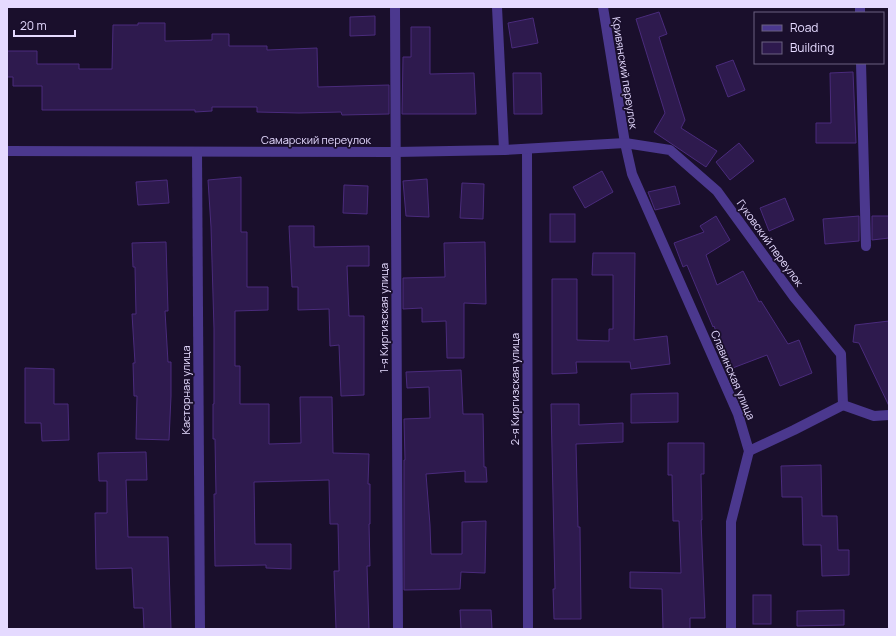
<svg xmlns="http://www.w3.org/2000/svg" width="896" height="636" viewBox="0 0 896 636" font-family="Manrope,sans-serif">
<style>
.building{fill:#2e1a4e;stroke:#4a2b7c}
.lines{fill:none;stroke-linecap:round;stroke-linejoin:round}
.street{stroke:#4b388e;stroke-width:10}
.labels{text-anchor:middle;stroke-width:3.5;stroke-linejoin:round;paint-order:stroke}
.street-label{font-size:11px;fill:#e5daff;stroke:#1a0f2c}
</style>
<rect width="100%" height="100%" fill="#1a0f2c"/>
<g class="building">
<path d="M659 12 667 34 659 37 685 120 681 128 717 151 706 167 654 132 665 113 636 19Z"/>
<path d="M375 16V35L350 36V17Z"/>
<path d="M533 18 538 43 512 48 508 23Z"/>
<path d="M138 23H165V41L212 40V34H229V46H267V50L317 48 318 87 389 85V114L342 115 341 112 299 113 257 112V107H212V111L195 112V110H42V86H13V77H7V51H37V64H79V69H112L113 25H138Z"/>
<path d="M411 27H430V74L474 73 476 114H402L403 57H411Z"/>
<path d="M733 60 745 90 728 97 716 66Z"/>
<path d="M853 72 856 143H816V123H831L830 73Z"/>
<path d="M513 73H541L542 114H514Z"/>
<path d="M739 143 754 161 730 180 716 162Z"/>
<path d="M602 171 613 192 585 208 573 187Z"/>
<path d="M241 177V232H247V287H268V310L235 311V366H240V404H269V444L301 443 300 397H332L333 453 369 454 368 484H370V524H369L370 566H367L369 629H336L334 571H339L338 524H330L329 480 254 482 255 544H291V569L266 568V565L215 566 214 494H216L215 439H213V404H214V329L211 227 208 180Z"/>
<path d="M427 179 429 217 406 216 403 181Z"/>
<path d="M167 180 169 203 138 205 136 182Z"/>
<path d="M462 183 484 184 483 219 460 218Z"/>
<path d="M344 185 368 186 367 214 343 213Z"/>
<path d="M675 186 680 204 655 210 648 192Z"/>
<path d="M785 198 794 220 769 231 760 208Z"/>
<rect x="550" y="214" width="25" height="28"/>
<path d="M716 216 730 240 706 255 717 285 743 271 759 302 761 301 788 344 799 340 812 373 780 386 767 355 730 369 714 326 713 327 687 265 683 267 674 243 704 232 700 226Z"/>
<path d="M859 216V241L825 244 823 219Z"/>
<path d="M872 216H889V238L872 240Z"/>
<path d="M289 226H314V247L369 246V266H347L349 316H364V395L341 396 339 345 330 346 329 309 298 310V287H292Z"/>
<path d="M166 242 168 311H165L168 362H171V396L169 440 136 439 137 396H134L133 363H135L132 314H136L135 267H133L132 243Z"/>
<path d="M485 242 486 304 464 303V358H447L446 321 422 322V308L403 309V278L445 277 444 243Z"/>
<path d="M593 253H635L634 340 667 336 670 364 631 369 630 362H576L577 373 552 374V279H577V340L609 341V329H613V275H592Z"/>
<path d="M889 321V406L859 343 853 342 855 325Z"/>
<path d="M25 368 54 369V404H68L69 440 42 441 41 423H25Z"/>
<path d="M461 370 463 414H483L484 467H486L487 482H465V471L426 474 430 525 431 554H462V522L486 521 485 573 461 572 460 589 404 590V460H405L404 419 430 418 429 387 407 388 406 372Z"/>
<path d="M678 393V422L631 423V394Z"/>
<path d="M551 404H579V425L623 423V442L576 444 578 527H580L581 619H554L553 589H555Z"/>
<path d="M668 443H704V474H701L702 520H701L705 618H690V629H663L662 589 630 588V572L681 573 679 521H673L672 475H668Z"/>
<path d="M146 452 147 480H126L128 537H168L171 629H144L143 608H134L132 568 96 569 95 513H107V481H99L98 453Z"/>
<path d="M821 465 822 516H837L838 550H849V575L822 576 821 545H803L802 497H782L781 466Z"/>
<rect x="753" y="595" width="18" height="29"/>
<path d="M460 610H491L492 629H461Z"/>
<path d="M844 610V625L797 626V611Z"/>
</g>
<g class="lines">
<g class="street">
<path d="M395 7 398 629"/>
<path d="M497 7 504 150"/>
<path d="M603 7 625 143 632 174 738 414 749 451 731 522V629"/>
<path d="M860 7V13"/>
<path d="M861 63 866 246"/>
<path d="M527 150 528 629"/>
<path d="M7 151 396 152 504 150 625 143 670 150 717 191 794 297 841 354 843 405 794 430 749 451"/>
<path d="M197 152 200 629"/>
<path d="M843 405 874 416 889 415"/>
</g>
</g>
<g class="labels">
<g class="street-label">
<text transform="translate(625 73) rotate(81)" y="4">Кривянский переулок</text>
<text x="316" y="144">Самарский переулок</text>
<text transform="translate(770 243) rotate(54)" y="4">Гуковский переулок</text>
<text transform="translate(384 318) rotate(-90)" y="4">1-я Киргизская улица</text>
<text transform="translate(733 375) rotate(67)" y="4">Славинская улица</text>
<text transform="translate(515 389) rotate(-90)" y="4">2-я Киргизская улица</text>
<text transform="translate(186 390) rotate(-90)" y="4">Касторная улица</text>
</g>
</g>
<rect width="896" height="636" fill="none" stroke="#e5daff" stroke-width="16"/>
<rect x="754" y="12" width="130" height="52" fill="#1a0f2c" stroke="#6b6080"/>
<rect x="762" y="25" width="20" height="6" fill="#4b388e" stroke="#6b6080"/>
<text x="790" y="32" font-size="12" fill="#e5daff">Road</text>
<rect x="762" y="42" width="20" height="12" fill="#2e1a4e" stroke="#6b6080"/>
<text x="790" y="52" font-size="12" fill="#e5daff">Building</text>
<path d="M14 30v6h61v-6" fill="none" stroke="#e5daff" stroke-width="2"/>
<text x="20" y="30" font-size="12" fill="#e5daff" stroke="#1a0f2c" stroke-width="3" paint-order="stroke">20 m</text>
</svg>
